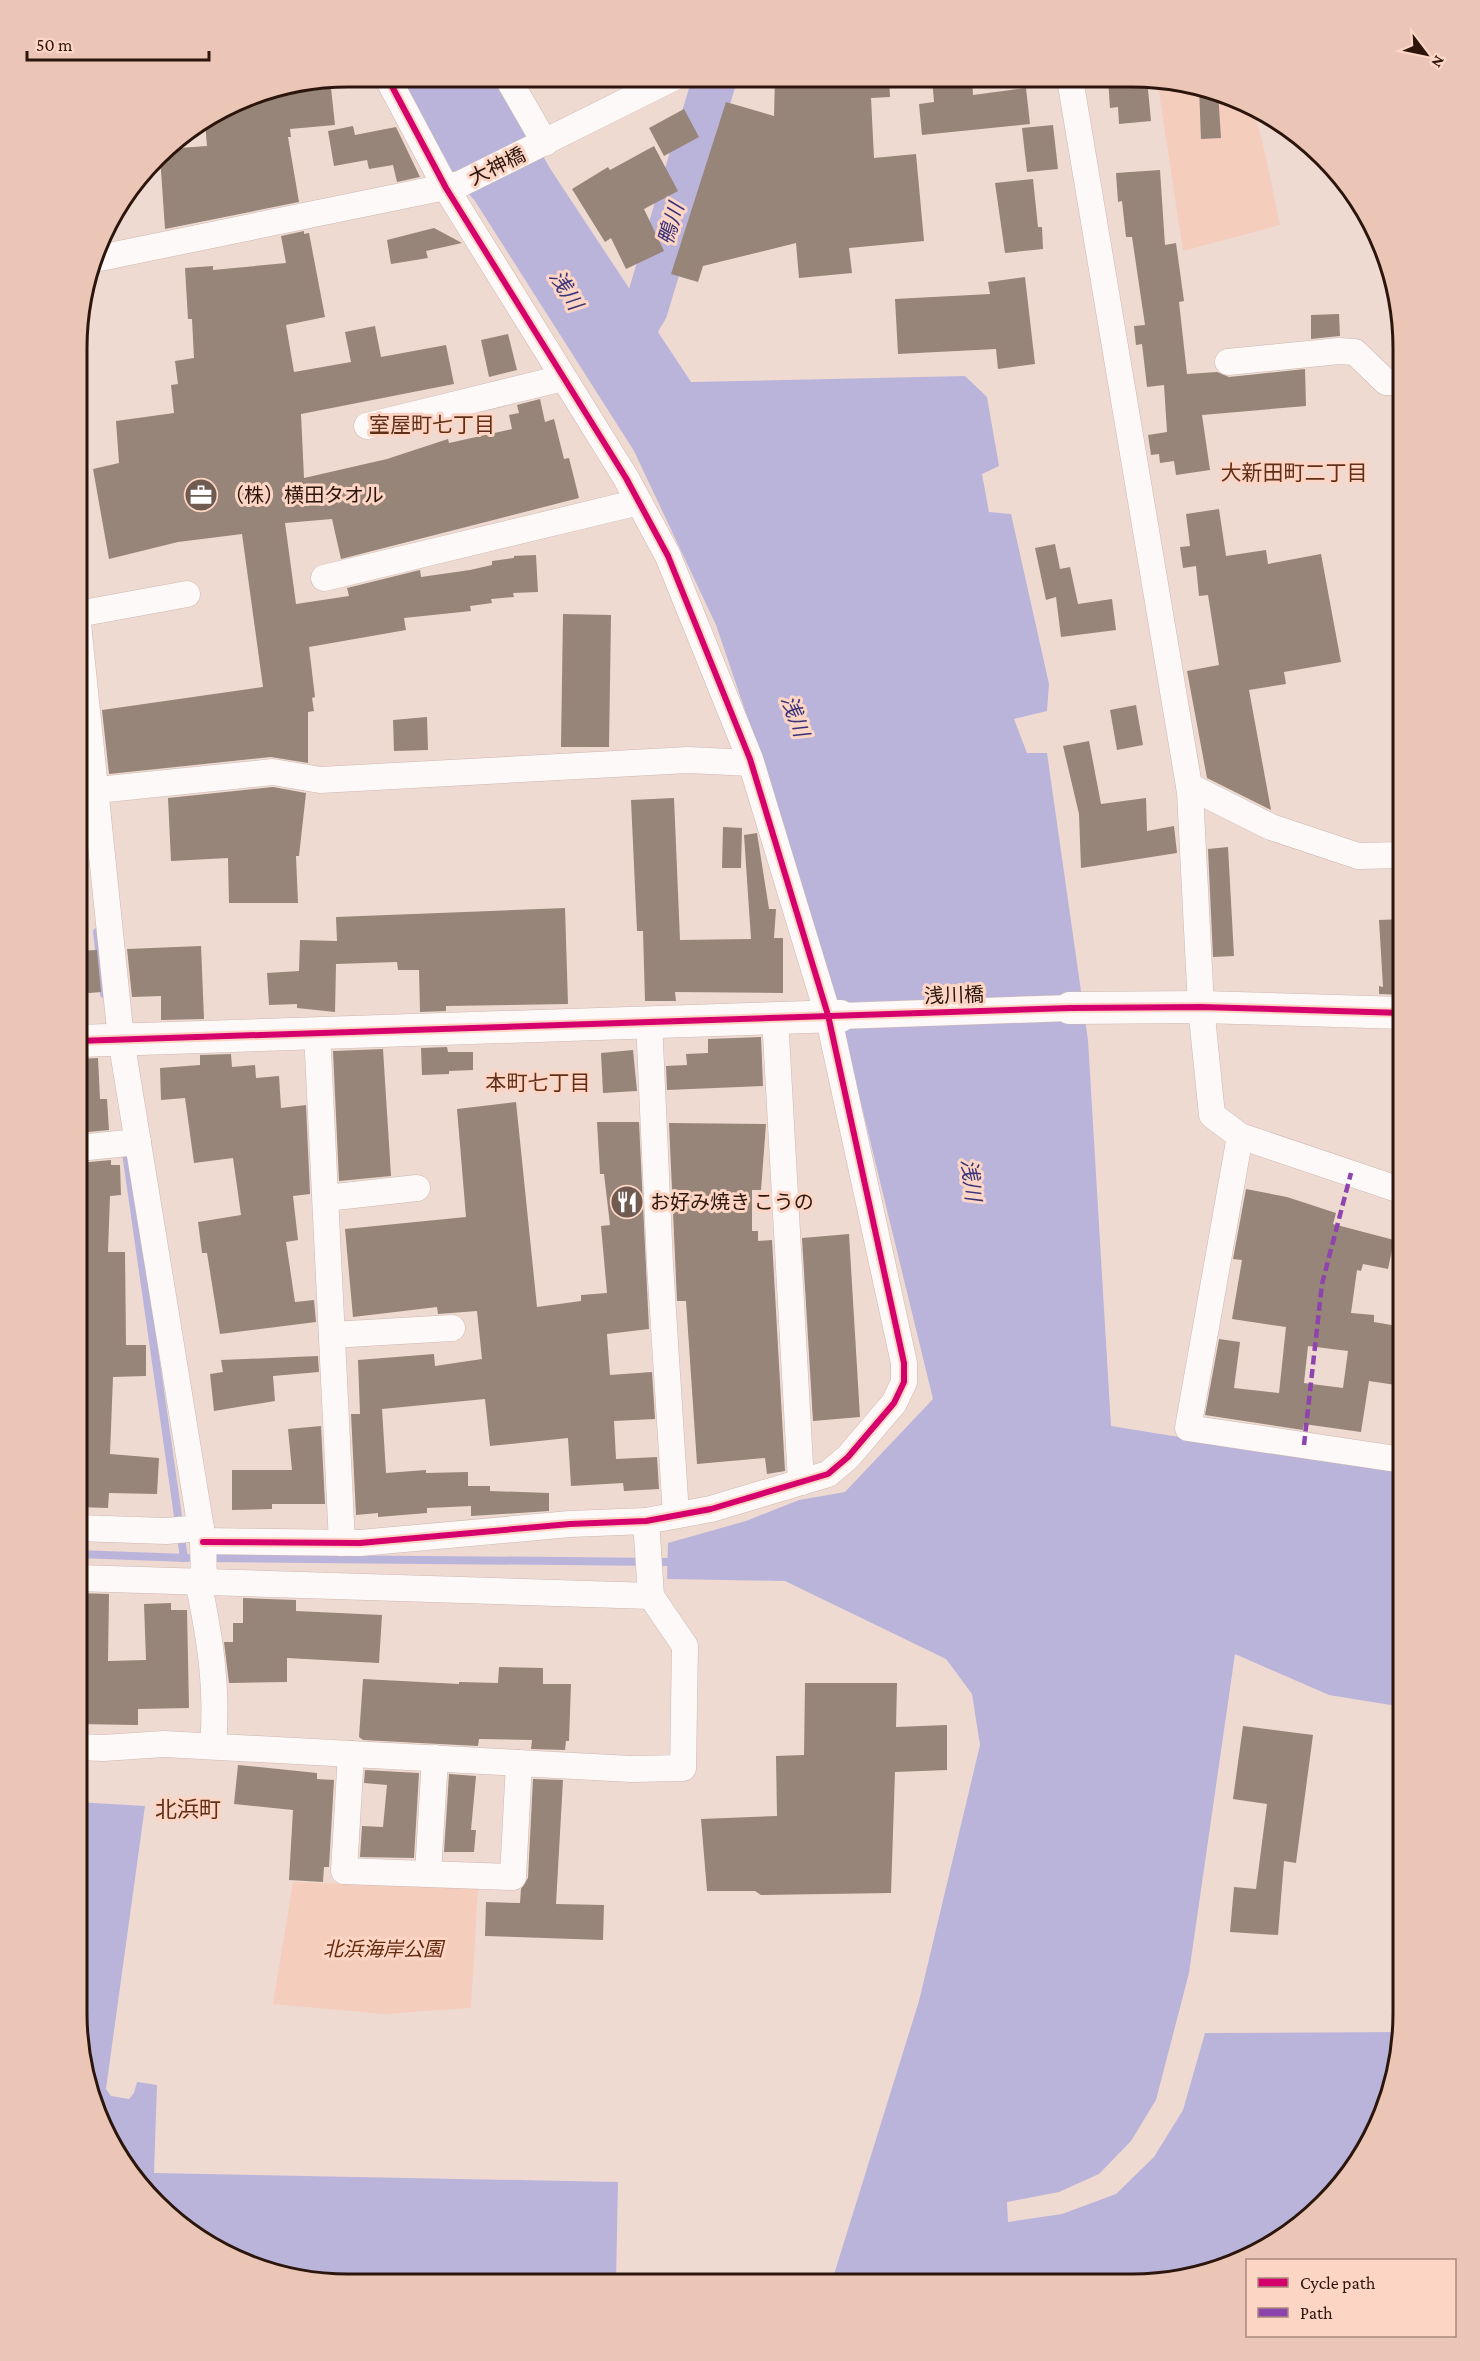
<svg xmlns="http://www.w3.org/2000/svg" width="1480" height="2361" viewBox="0 0 1480 2361" font-family="'Crimson Pro','Noto Sans JP',serif">
<style>
.green{fill:#f5cdbc}
.water{fill:#bab4db}
.lines{fill:none;stroke-linecap:round;stroke-linejoin:round}
.stream{stroke:#bab4db;stroke-width:8}
.river{stroke:#bab4db;stroke-width:44}
.building{fill:#968578;fill-rule:evenodd}
.minor-casing{stroke:#cdb8b0;stroke-width:27}
.tertiary-casing{stroke:#cdb8b0;stroke-width:33}
.minor{stroke:#fdf9f8;stroke-width:26}
.tertiary{stroke:#fdf9f8;stroke-width:32}
.quiet{stroke:#8e44ad;stroke-width:4.5;stroke-dasharray:9 4.5;stroke-linecap:butt}
.cycleway-casing{stroke:#fcd5c5;stroke-width:10}
.cycleway{stroke:#d6006c;stroke-width:6}
.labels{text-anchor:middle;stroke-width:6;stroke-linejoin:round;paint-order:stroke}
.street-label{font-size:20px;fill:#2c160c;stroke:#fcd5c5}
.poi-label{font-size:20px;fill:#2c160c;stroke:#fcd5c5;text-anchor:start}
.park-label{font-size:20px;font-style:italic;fill:#652b0e;stroke:#fcd5c5}
.water-label{font-size:21px;font-style:italic;fill:#3a3379;stroke:#fcd5c5}
.neighbourhood-label{font-size:21px;fill:#612f17;stroke:#fcd5c5}
.quarter-label{font-size:22px;fill:#612f17;stroke:#fcd5c5}
.rim{fill:none;stroke:#2c160c;stroke-width:3}
</style>
<rect width="100%" height="100%" fill="#efdad2"/>
<g class="green">
<path d="M1157 79H1168C1190 85 1230 90 1248 104 1260 114 1275 204 1280 225L1183 251Z"/>
<path d="M293 1882 478 1889 471 2008 384 2014 273 2004Z"/>
</g>
<g class="water">
<path d="M402 77H498L551 170 691 382 965 376 987 397 999 466 982 474 989 512 1011 514 1049 684 1047 711 1014 719 1027 753H1047L1088 1040 1111 1426 1403 1473V1707L1329 1695 1235 1654 1189 1973 1156 2100 1131 2141 1099 2174 1059 2192 1007 2202 1008 2222 1062 2214 1116 2194 1154 2157 1183 2110 1205 2033 1403 2032 1389 2100 1348 2178 1297 2228 1235 2264 1132 2284H831L919 2001 980 1745 972 1694 946 1659 785 1581 667 1579 668 1543 746 1521 799 1500 845 1492 933 1399 848 1050 780 813 716 625 634 451 475 201 442 164Z"/>
<path d="M77 1802 145 1806 106 2089 111 2096 129 2099 134 2093 137 2082 157 2085 154 2173 618 2182 616 2283 313 2282 245 2264 183 2229 133 2178 97 2116 77 2013Z"/>
</g>
<g class="lines">
<g class="stream">
<path d="M97 932 104 994"/>
<path d="M125 1146 184 1558"/>
<path d="M77 1554 187 1558"/>
<path d="M208 1558 668 1562"/>
</g>
<path class="river" d="M614 362 646 309 715 78"/>
</g>
<g class="building">
<path d="M775 78H889L890 97 871 98 874 158 916 154 924 241 849 248 852 273 799 278 796 243 703 266 698 282 671 274 726 102 774 116Z"/>
<path d="M932 78H972L973 95 1026 88 1030 124 922 135 919 104 934 102Z"/>
<path d="M1108 79H1147L1151 121 1119 124 1118 107 1110 108Z"/>
<path d="M1199 87 1218 92 1221 138 1201 139Z"/>
<path d="M331 88 335 125 290 129 291 137H288L299 202 165 229 160 156 165 149 207 146 205 122 238 101Z"/>
<path d="M684 109 699 137 664 156 649 128Z"/>
<path d="M1053 125 1058 169 1027 172 1022 128Z"/>
<path d="M353 126 355 135 396 127 420 177 397 182 393 165 369 169 367 160 334 166 328 131Z"/>
<path d="M654 146 678 191 644 209 664 251 626 269 611 238 605 242 572 189 608 167 610 170Z"/>
<path d="M1160 170 1165 245 1176 243 1184 301 1179 302 1187 374 1217 372 1229 377 1305 369 1306 406 1202 415 1210 470 1176 475 1174 461 1160 463 1159 454 1151 455 1148 435 1167 432 1164 385 1147 387 1142 344 1136 345 1134 326 1145 325 1132 237H1126L1122 201 1118 202 1116 173Z"/>
<path d="M1033 179 1038 227H1042L1043 249 1005 253 995 183Z"/>
<path d="M434 228 462 243 426 251 428 258 391 264 387 240Z"/>
<path d="M304 231V234L309 233 325 317 286 325 294 372 351 362 345 332 375 326 381 357 446 345 454 384 301 414 304 478 387 459 448 439 449 443 512 429 509 415 519 413 517 405 540 399 545 422 554 419 564 459 569 458 579 498 341 559 332 519 285 523 296 604 349 596 347 588 420 570 421 577 470 570 492 565V561L514 558V556L536 555 538 592 513 593 514 597 491 599 492 603 470 606 471 611 404 618 406 630 309 647 315 697 312 698 314 711 308 712V763L271 757 109 774 102 710 263 687 242 534 178 542 109 559 93 469 119 463 116 421 174 413 171 385 178 384 175 361 194 358 192 319H188L185 268 213 266V270L286 263 281 236Z"/>
<path d="M1025 277 1035 364 998 369 996 349 898 354 895 299 990 294 988 282Z"/>
<path d="M1339 314 1340 336 1311 339V315Z"/>
<path d="M508 334 517 370 489 377 481 340Z"/>
<path d="M1219 509 1226 556 1266 550 1268 564 1321 554 1341 662 1284 672 1286 684 1249 690 1271 810 1207 778 1187 671 1219 665 1208 595 1199 596 1196 566 1183 568 1180 547 1190 546 1186 514Z"/>
<path d="M1055 544 1060 569 1070 567 1078 604 1112 599 1116 630 1061 637 1056 597 1046 600 1035 548Z"/>
<path d="M563 614 611 615 609 747H561Z"/>
<path d="M1136 705 1143 745 1117 750 1110 710Z"/>
<path d="M427 717 428 750 394 751 393 720Z"/>
<path d="M1089 741 1101 804 1146 798 1147 831 1174 826 1177 853 1081 868 1079 814 1063 746Z"/>
<path d="M273 787 306 793 299 856H296L298 903H229L228 858 171 861 168 798Z"/>
<path d="M674 798 680 940 751 939 744 835 757 833 769 909H776L774 938H783V993L675 992 676 1001H645L643 931H637L631 800Z"/>
<path d="M723 827 742 828 741 868H722Z"/>
<path d="M1228 847 1234 956 1213 957 1208 849Z"/>
<path d="M565 908 568 1004 446 1006V1011L420 1012 419 970H398L397 962 336 964 335 1012 297 1008V1004L269 1005 267 973 299 971 300 940 337 941 336 917Z"/>
<path d="M1403 919V995L1379 994V986L1383 987 1379 920Z"/>
<path d="M201 946 204 1019 161 1020V996L132 997 127 949Z"/>
<path d="M97 950 101 992 78 994V951Z"/>
<path d="M761 1037 763 1086 667 1090 666 1066 687 1065 686 1054 708 1053V1039Z"/>
<path d="M447 1047 448 1052H473V1070L449 1071V1074L422 1075 421 1048Z"/>
<path d="M383 1049 391 1176 339 1181 333 1051Z"/>
<path d="M633 1050 637 1091 603 1093 601 1053Z"/>
<path d="M231 1054 232 1067 255 1065 256 1078 279 1076 281 1108 306 1105 310 1194 293 1196 298 1240 286 1242 295 1302 314 1300 316 1322 220 1334 207 1253H202L198 1222 241 1215 233 1158 194 1163 185 1098 161 1100 160 1068 200 1065V1055Z"/>
<path d="M98 1058 100 1099H107L109 1130 78 1133V1059Z"/>
<path d="M516 1102 537 1307 581 1301V1295L607 1293 601 1226 610 1225 604 1174H600L597 1122H639L649 1329 607 1334 610 1375 652 1372 655 1419 614 1421 616 1459 657 1457 659 1489 624 1491 623 1483 571 1486 568 1438 490 1446 485 1399 382 1409 386 1473 426 1470V1473L468 1472V1486H490V1491L549 1493V1511L471 1516V1506L427 1508V1513L378 1517V1513L356 1515 351 1414H360L358 1360 434 1354 435 1366 482 1359 477 1311 438 1314 437 1307 353 1317 345 1229 466 1217 457 1109Z"/>
<path d="M669 1123 766 1124 761 1190H752V1231H758V1241L772 1240 785 1471 767 1474 765 1458 697 1464 686 1301H677Z"/>
<path d="M111 1160V1165H120L121 1195 110 1196 108 1252H125L126 1345H146V1376L113 1377 110 1454 159 1458 157 1494 109 1493 108 1508 77 1507V1382L83 1383 82 1324H77L79 1163Z"/>
<path d="M1246 1189 1287 1197 1336 1213 1333 1224 1394 1240 1388 1269 1363 1264 1361 1271 1357 1270 1351 1313 1374 1315V1322L1403 1327V1386L1369 1381 1361 1432 1304 1424 1303 1430 1205 1415 1219 1339 1240 1342 1234 1388 1279 1393 1286 1327 1232 1319 1242 1260 1233 1259ZM1308 1346 1348 1351 1343 1388 1304 1383Z"/>
<path d="M849 1234 860 1417 813 1421 802 1238Z"/>
<path d="M318 1356 319 1372 273 1376 275 1401 214 1411 210 1374 223 1372 221 1360Z"/>
<path d="M321 1426 325 1504H272V1509L232 1510V1470H292L288 1429Z"/>
<path d="M77 1593 109 1594 108 1661 146 1660 144 1604 171 1603V1610H187L189 1708 138 1709V1725L77 1724Z"/>
<path d="M243 1598 296 1600V1611L382 1615 379 1663 287 1658V1682L229 1683 224 1642H233V1623H243Z"/>
<path d="M499 1667 543 1668V1684H571L569 1741H566L565 1750 531 1749 532 1740 479 1739 478 1746 363 1740 359 1737 363 1679 459 1684V1682L498 1683Z"/>
<path d="M805 1683H897L896 1727 947 1725V1770L895 1772 891 1893 761 1895 755 1891H707L701 1819 777 1816 776 1756 804 1755Z"/>
<path d="M1243 1726 1313 1735 1296 1863 1284 1861 1278 1935 1230 1932 1234 1887 1256 1889 1267 1804 1233 1799Z"/>
<path d="M238 1765 317 1773V1779L334 1780 329 1867H324L323 1882 289 1880 293 1810 234 1804Z"/>
<path d="M365 1770 419 1773 414 1858 360 1857 362 1826 383 1827 387 1785 364 1783Z"/>
<path d="M449 1774 476 1776 471 1830H476L474 1852H444Z"/>
<path d="M533 1779 563 1780 556 1904 604 1905 603 1940 485 1936 486 1902 520 1903 521 1889 528 1878Z"/>
</g>
<g class="lines">
<defs>
<g id="minor">
<path d="M507 77 545 143"/>
<path d="M1070 79 1190 792 1201 1007 1212 1115 1240 1136 1403 1191"/>
<path d="M95 259 460 184 675 77"/>
<path d="M1228 362 1339 351 1355 352 1386 382H1403"/>
<path d="M367 426 563 378"/>
<path d="M324 578 639 502"/>
<path d="M78 614 187 594"/>
<path d="M78 624 121 1039 203 1541 204 1581"/>
<path d="M1189 786 1271 827 1358 856 1403 855"/>
<path d="M78 792 273 772 320 780 688 760 751 763"/>
<path d="M840 1016 1070 1008"/>
<path d="M775 1017 801 1482"/>
<path d="M649 1021 660 1264 676 1515"/>
<path d="M317 1032 342 1543"/>
<path d="M1240 1136 1188 1428 1403 1460"/>
<path d="M78 1148 138 1142"/>
<path d="M326 1198 417 1188"/>
<path d="M332 1335 452 1328"/>
<path d="M77 1528 166 1531 201 1528"/>
<path d="M203 1541 360 1543 570 1524 646 1521 711 1509 828 1474 848 1457 894 1403 904 1382V1363L828 1015 750 759 668 556 626 478 446 188 387 77"/>
<path d="M77 1578 651 1596"/>
<path d="M198 1581C210 1638 218 1688 213 1746"/>
<path d="M77 1747 103 1748 164 1744 631 1769 683 1768 685 1646 651 1596 646 1521"/>
<path d="M351 1754 344 1871 513 1877 519 1763"/>
<path d="M428 1873 435 1758"/>
</g>
<g id="tertiary">
<path d="M1070 1008 1201 1007 1403 1013"/>
<path d="M78 1041 840 1016"/>
</g>
</defs>
<use href="#minor" class="minor-casing"/>
<use href="#tertiary" class="tertiary-casing"/>
<use href="#minor" class="minor"/>
<use href="#tertiary" class="tertiary"/>
<path class="quiet" d="M1304 1445 1322 1284 1351 1173"/>
<defs>
<g id="cycleway">
<path d="M78 1041 1070 1008 1201 1007 1403 1013"/>
<path d="M203 1542 360 1543 570 1524 646 1521 711 1509 828 1474 848 1457 894 1403 904 1382V1363L828 1015 750 759 668 556 626 478 446 188 387 77"/>
</g>
</defs>
<use href="#cycleway" class="cycleway-casing"/>
<use href="#cycleway" class="cycleway"/>
</g>
<defs>
<symbol id="office-disc" viewBox="-11 -11 22 22"><circle r="9.5" fill="#705b51" stroke="#fcd5c5"/><path d="M-6-3h4V-5.5h4V-3h4V5H-6ZM-1-4.5V-3h2v-1.5ZM-6 0V1H6V0Z" fill="#fff"/></symbol>
<symbol id="restaurant-disc" viewBox="-11 -11 22 22"><circle r="9.5" fill="#705b51" stroke="#fcd5c5"/><path d="M-5-6h1v4h1v-4h1v4h1v-4h1v5L-1.5 .5V6h-2V.5L-5-1ZM5-6V6H3V1.5H1.5Q1.5-4 5-6Z" fill="#fff"/></symbol>
</defs>
<g fill-rule="evenodd">
<use href="#office-disc" x="182" y="476" width="38" height="38"/>
<use href="#restaurant-disc" x="608" y="1183" width="38" height="38"/>
</g>
<g class="labels">
<g class="street-label">
<text transform="translate(497 166) rotate(-26)" y="7">大神橋</text>
<text transform="translate(954 995) rotate(-2)" y="7">浅川橋</text>
</g>
<g class="poi-label">
<text x="224" y="502">（株）横田タオル</text>
<text x="650" y="1209">お好み焼き こうの</text>
</g>
<g class="park-label">
<text x="383" y="1956">北浜海岸公園</text>
</g>
<g class="water-label">
<text transform="translate(671 224) rotate(-73)" y="7">鴨川</text>
<text transform="translate(566 290) rotate(58)" y="7">浅川</text>
<text transform="translate(795 716) rotate(70)" y="7">浅川</text>
<text transform="translate(971 1180) rotate(83)" y="7">浅川</text>
</g>
<g class="neighbourhood-label">
<text x="432" y="432">室屋町七丁目</text>
<text x="1294" y="480">大新田町二丁目</text>
<text x="538" y="1090">本町七丁目</text>
</g>
<g class="quarter-label">
<text x="188" y="1817">北浜町</text>
</g>
</g>
<path d="M0 0H1480V2361H0ZM348 87H1132A261 261 0 0 1 1393 348V2013A261 261 0 0 1 1132 2274H348A261 261 0 0 1 87 2013V348A261 261 0 0 1 348 87Z" fill="#ebc6b6" fill-rule="evenodd"/>
<path class="rim" d="M348 87H1132A261 261 0 0 1 1393 348V2013A261 261 0 0 1 1132 2274H348A261 261 0 0 1 87 2013V348A261 261 0 0 1 348 87Z"/>
<rect x="1246" y="2259" width="210" height="78" fill="#fcd5c5" stroke="#a9897b" stroke-width="1.5"/>
<rect x="1258" y="2278" width="30" height="9" fill="#d6006c" stroke="#a9897b" stroke-width="1.5"/>
<text x="1300" y="2289" font-size="18" fill="#2c160c">Cycle path</text>
<rect x="1258" y="2308" width="30" height="9" fill="#8e44ad" stroke="#a9897b" stroke-width="1.5"/>
<text x="1300" y="2319" font-size="18" fill="#2c160c">Path</text>
<g transform="translate(1426 54) rotate(122)" stroke="#fcd5c5" stroke-width="4.5" paint-order="stroke">
<path d="M0-4.5L10 22L0 15L-10 22Z" fill="#2c160c"/>
<text y="-9" font-size="16" font-weight="bold" text-anchor="middle" fill="#2c160c">N</text>
</g>
<path d="M27 51v9h182v-9" fill="none" stroke="#2c160c" stroke-width="3"/>
<text x="36" y="51" font-size="18" fill="#2c160c" stroke="#fcd5c5" stroke-width="4.5" paint-order="stroke">50 m</text>
</svg>
